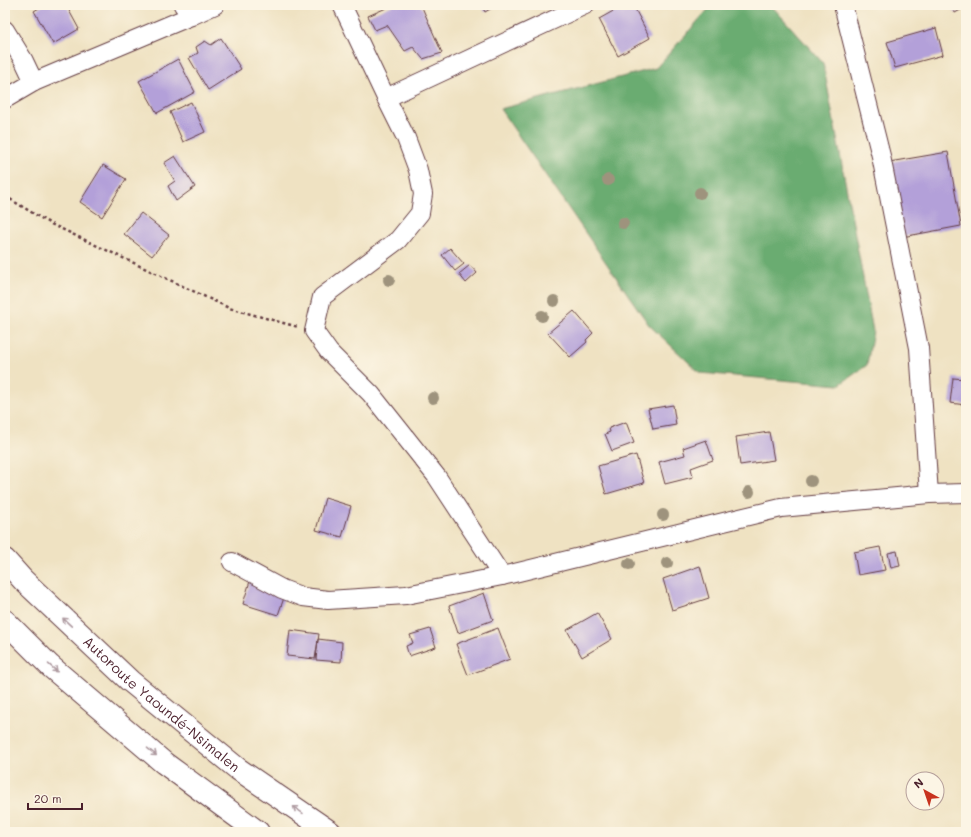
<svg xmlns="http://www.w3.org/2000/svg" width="971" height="837" viewBox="0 0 971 837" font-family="Mali,sans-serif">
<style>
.forest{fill:#6aac71;stroke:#5a664e}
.building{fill:#b3a0d9}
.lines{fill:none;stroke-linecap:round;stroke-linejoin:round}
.minor-casing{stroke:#633c42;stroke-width:20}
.motorway-casing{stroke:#633c42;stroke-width:24}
.path{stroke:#633c42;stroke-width:2.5;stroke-dasharray:3 3;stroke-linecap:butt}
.minor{stroke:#fff;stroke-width:18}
.motorway{stroke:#fff;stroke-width:22}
.tree{fill:#9e937d}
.oneway{stroke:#ae9aa0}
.labels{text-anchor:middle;stroke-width:3;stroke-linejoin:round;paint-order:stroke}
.street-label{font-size:14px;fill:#4a1f2b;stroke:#fcf5e5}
</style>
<rect width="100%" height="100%" fill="#fcf5e5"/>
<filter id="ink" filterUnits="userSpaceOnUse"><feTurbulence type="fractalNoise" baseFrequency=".025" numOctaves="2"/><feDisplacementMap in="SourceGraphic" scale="8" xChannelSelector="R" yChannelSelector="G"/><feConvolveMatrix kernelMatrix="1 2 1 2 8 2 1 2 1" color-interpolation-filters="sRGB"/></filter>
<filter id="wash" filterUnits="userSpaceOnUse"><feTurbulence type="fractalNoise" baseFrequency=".012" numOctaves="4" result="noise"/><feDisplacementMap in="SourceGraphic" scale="16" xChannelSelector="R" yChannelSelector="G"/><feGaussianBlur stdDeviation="0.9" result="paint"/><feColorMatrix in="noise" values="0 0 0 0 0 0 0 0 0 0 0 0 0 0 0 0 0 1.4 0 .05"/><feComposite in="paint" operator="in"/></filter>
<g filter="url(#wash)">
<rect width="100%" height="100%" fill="#efe2c2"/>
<path class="forest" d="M712 5H771L823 63 873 331 867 365 839 385 700 373 649 325 500 109 656 68Z"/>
<g id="blocks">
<g class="building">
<path d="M44 5H66L79 29 53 44 34 11Z"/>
<path d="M393 5H421L442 53 423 59 413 47 405 51 387 25 375 30 368 16Z"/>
<path d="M481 5H497L485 12Z"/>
<path d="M624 5H633L650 38 618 56 599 19Z"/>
<path d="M951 5H966V7L955 13Z"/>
<path d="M936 28 943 55 895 68 887 42Z"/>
<path d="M221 38 241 69 208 90 189 58 198 53 196 47 205 41 211 45Z"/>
<path d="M178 59 195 92 157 113 139 81Z"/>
<path d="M191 102 205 132 183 142 170 112Z"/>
<path d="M948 152 961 226 902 237 889 162Z"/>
<path d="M175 156 195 187 176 201 168 186 175 181 164 163Z"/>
<path d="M103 165 126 179 102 217 80 202Z"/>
<path d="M141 213 169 235 152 256 124 234Z"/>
<path d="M450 248 464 264 455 271 442 255Z"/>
<path d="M470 265 477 273 466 283 459 274Z"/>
<path d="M574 311 593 333 586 340 587 342 570 357 548 333Z"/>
<path d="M953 378 966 379V405L950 403Z"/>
<path d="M673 405 676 425 653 429 648 409Z"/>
<path d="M626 422 634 443 612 451 605 434 610 432 609 428Z"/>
<path d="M769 432 774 460 740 465 736 437Z"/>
<path d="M706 440 713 460 691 468 693 477 665 484 659 462 685 455 683 448Z"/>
<path d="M636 455 644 483 606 494 598 466Z"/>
<path d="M325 498 351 506 342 537 316 530Z"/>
<path d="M880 547 885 570 858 575 854 552Z"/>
<path d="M897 551 900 566 891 568 888 553Z"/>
<path d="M700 566 709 598 672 610 663 579Z"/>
<path d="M250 581 286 592 278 615 243 604Z"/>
<path d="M484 593 493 620 458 633 449 606Z"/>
<path d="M597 613 612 639 582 657 567 630Z"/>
<path d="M498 628 510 659 468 675 456 644Z"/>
<path d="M430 629 436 647 409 656 406 646 413 643 410 635Z"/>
<path d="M290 630 319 634 315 659 287 656Z"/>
<path d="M318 639 342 642 341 662 316 660Z"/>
</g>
</g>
</g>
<g filter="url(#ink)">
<use href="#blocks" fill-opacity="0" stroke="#633c42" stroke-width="1"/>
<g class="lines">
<defs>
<g id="minor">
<path d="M183 5 191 16 215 5"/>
<path d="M342 5 386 98 585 5"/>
<path d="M843 5 881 156 919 348 929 494"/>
<path d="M5 30 24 61 34 82"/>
<path d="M386 98 406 138 418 170 423 194 420 213 398 240 322 297 314 331 329 352 371 394 437 477 502 576"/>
<path d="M5 99 34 82 191 16"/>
<path d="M232 562 282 589 303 597 328 600 406 595 502 576 781 508 929 494 966 493"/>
</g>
<g id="motorway">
<path id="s1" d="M5 560 23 580 130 681 238 769 330 832"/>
<path d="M5 621 50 666 164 763 258 832"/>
</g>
</defs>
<use href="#minor" class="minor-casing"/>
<use href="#motorway" class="motorway-casing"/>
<path class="path" d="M5 196 49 223 229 308 298 327"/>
<use href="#minor" class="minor"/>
<use href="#motorway" class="motorway"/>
</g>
<g class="tree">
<circle cx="608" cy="180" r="6"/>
<circle cx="700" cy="193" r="6"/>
<circle cx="623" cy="223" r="6"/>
<circle cx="389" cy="280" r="6"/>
<circle cx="554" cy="301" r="6"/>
<circle cx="542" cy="316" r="6"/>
<circle cx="433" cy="398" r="6"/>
<circle cx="811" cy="481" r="6"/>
<circle cx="749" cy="492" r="6"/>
<circle cx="663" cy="515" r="6"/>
<circle cx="667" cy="563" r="6"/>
<circle cx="629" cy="564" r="6"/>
</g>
<defs><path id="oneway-shaft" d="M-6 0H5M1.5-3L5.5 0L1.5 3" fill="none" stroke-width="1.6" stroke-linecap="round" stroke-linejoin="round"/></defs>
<g class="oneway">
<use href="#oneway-shaft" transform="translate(67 622) rotate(-137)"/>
<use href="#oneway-shaft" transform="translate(53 668) rotate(41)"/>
<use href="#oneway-shaft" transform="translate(152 752) rotate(40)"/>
<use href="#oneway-shaft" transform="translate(298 810) rotate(-145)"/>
</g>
</g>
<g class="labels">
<g class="street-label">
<text dy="5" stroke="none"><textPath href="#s1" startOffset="213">Autoroute Yaoundé-Nsimalen</textPath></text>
</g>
</g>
<rect width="971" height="837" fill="none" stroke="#fcf5e5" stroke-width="20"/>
<g transform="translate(925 791) rotate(320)"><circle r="19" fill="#fcf5e5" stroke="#b59f9b"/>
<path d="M0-3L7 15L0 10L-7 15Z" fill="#c8321e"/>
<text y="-6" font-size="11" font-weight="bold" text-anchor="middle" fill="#4a1f2b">N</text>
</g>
<path d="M28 803v6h54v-6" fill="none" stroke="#4a1f2b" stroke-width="2"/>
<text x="34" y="803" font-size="12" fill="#4a1f2b" stroke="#fcf5e5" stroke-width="3" paint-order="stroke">20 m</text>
</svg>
